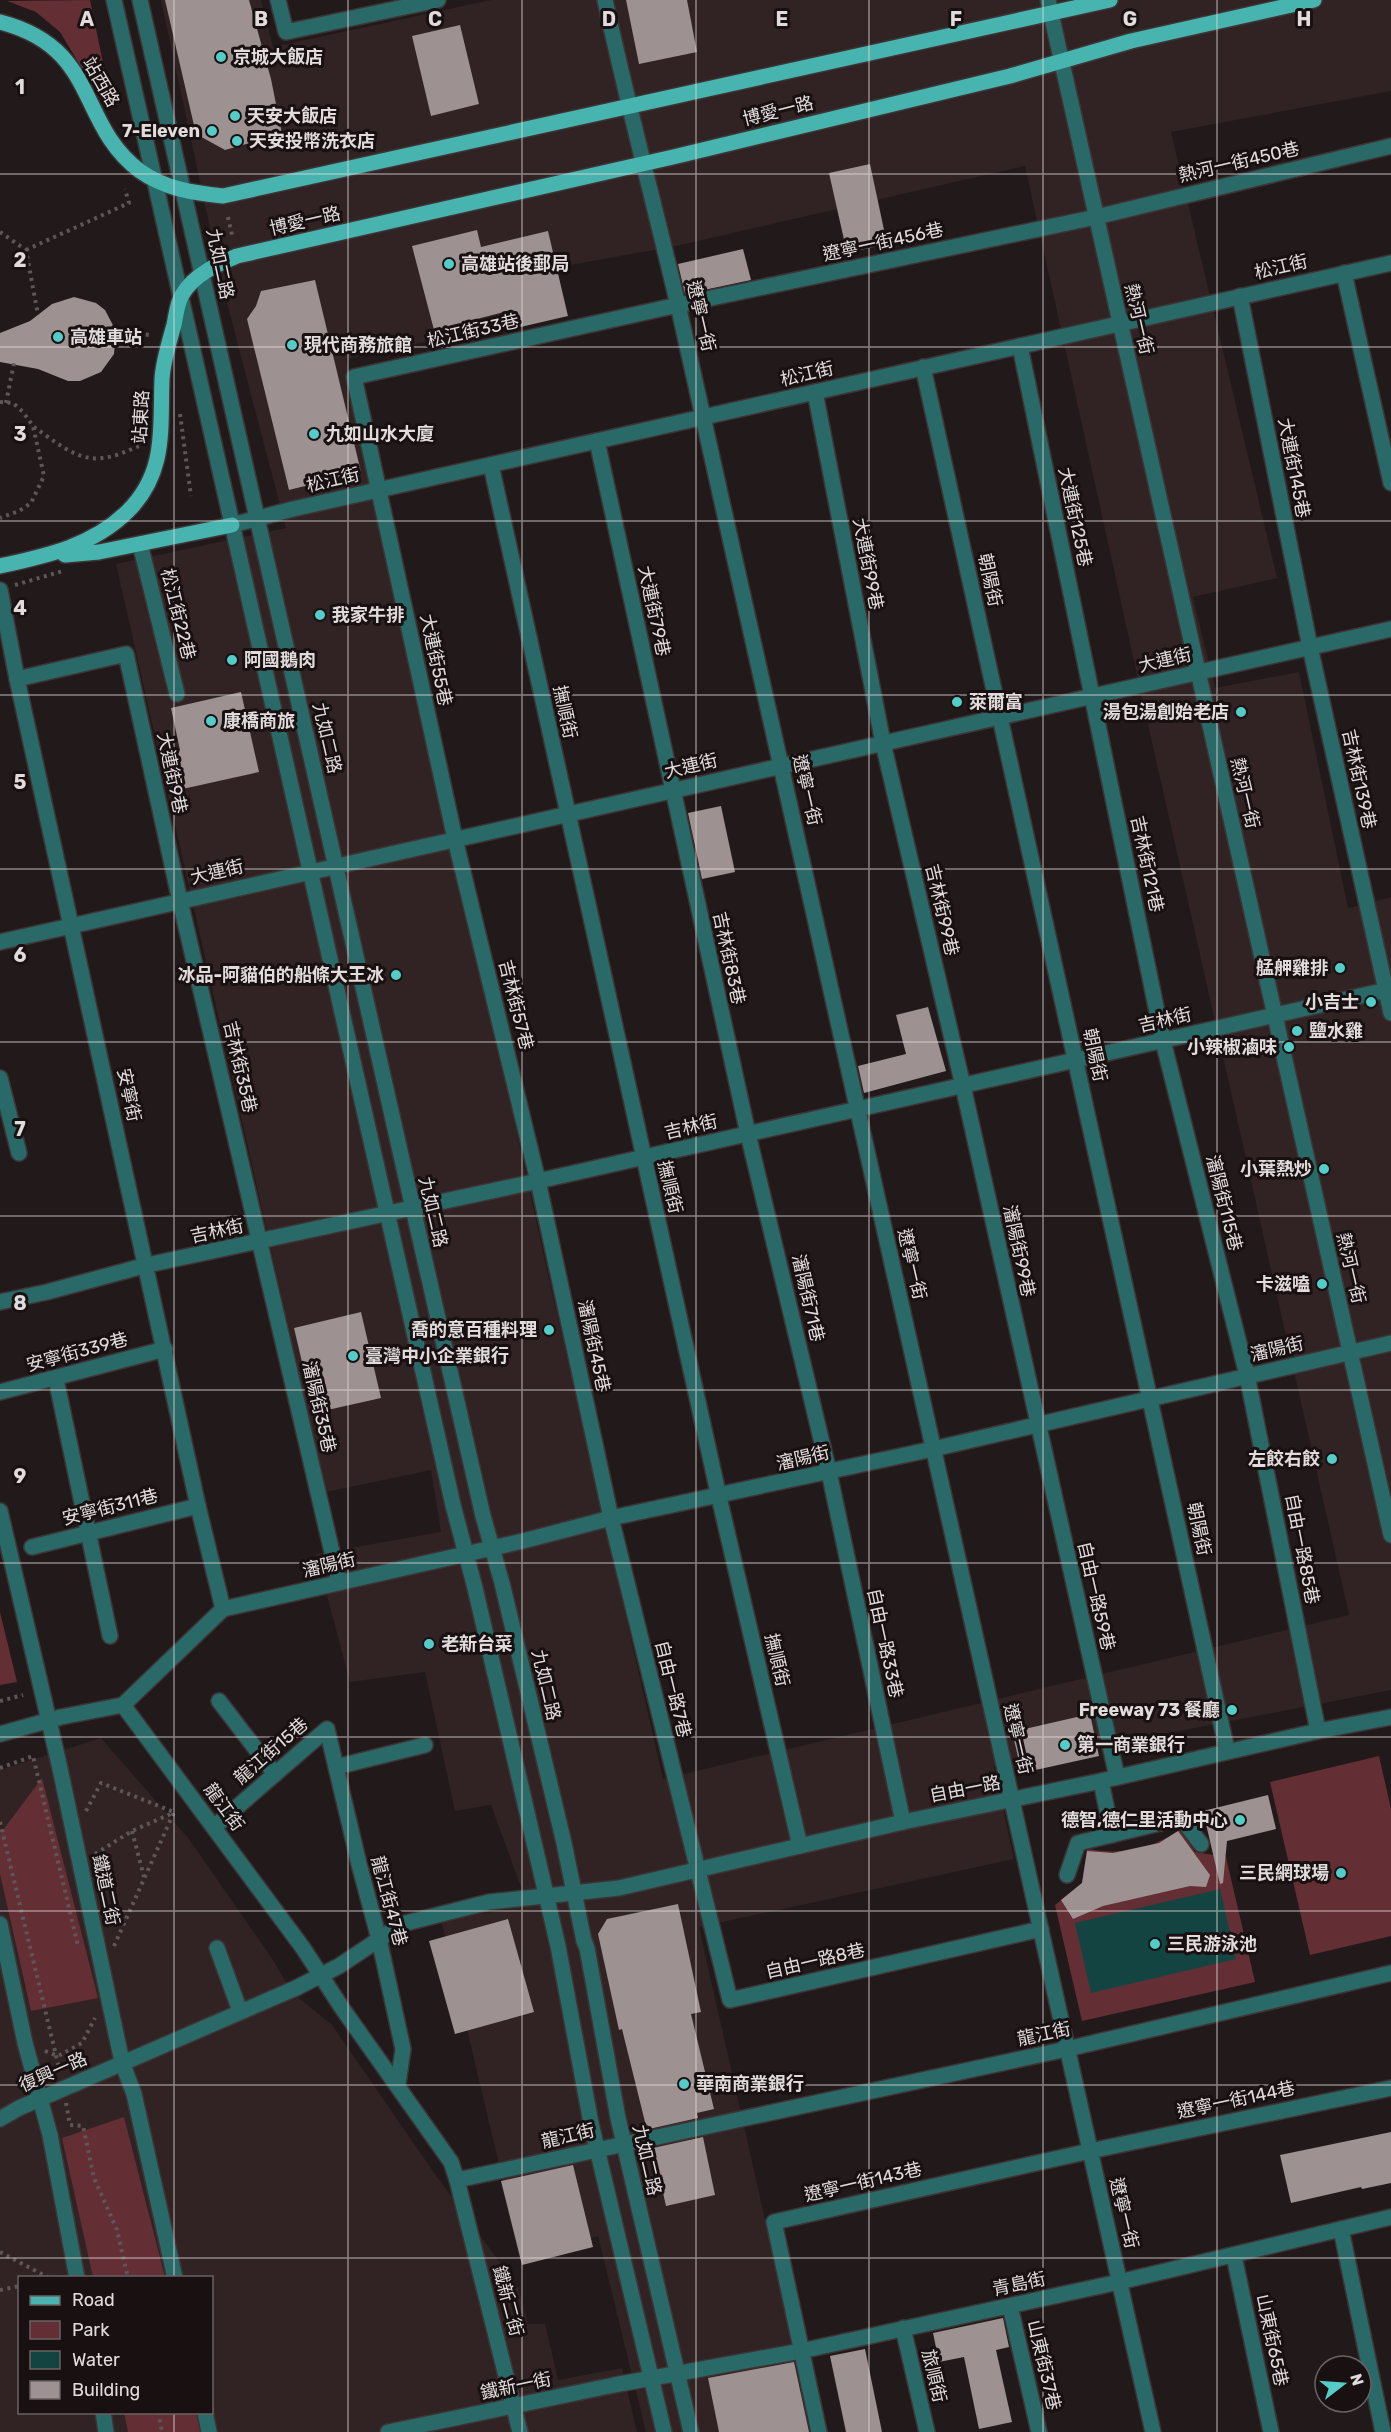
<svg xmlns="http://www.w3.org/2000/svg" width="1391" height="2432" viewBox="0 0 1391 2432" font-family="Rubik,'Noto Sans TC',sans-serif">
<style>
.built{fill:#312223;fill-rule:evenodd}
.green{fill:#632e34}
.water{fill:#144442}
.building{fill:#9d9191}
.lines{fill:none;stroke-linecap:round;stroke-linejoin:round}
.minor-casing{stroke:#3d3535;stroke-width:18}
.major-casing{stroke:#3d3535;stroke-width:18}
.path{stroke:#5f5757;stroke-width:4;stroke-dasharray:3 4.5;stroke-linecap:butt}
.minor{stroke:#296967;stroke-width:15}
.major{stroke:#47b4af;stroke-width:15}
.grid{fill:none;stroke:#e1dbdb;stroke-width:1.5;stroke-opacity:0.55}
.poi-dot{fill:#54cdc8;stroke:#191111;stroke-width:2}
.labels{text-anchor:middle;stroke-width:6;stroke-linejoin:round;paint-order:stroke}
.poi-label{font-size:18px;font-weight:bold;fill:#e1dbdb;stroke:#191111;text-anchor:start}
.street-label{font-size:18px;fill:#e1dbdb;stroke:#191111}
.grid-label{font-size:20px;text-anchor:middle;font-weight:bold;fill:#e1dbdb;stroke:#191111;stroke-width:6;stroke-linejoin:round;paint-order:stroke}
</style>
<rect width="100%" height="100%" fill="#221a1a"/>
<g class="built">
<path d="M161 0H261L273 47 491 0H1391V91L1171 132 1277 578 1193 597 1215 688 1299 672 1348 908 1391 897V1690L994 1767 1014 1859 699 1927 813 2432H646L598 2236 522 2261 441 1920 528 1906 491 1805 455 1811 425 1672 350 1682 316 1554 441 1532 431 1470 326 1492 116 564 286 528 222 284ZM1025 166 1145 711 1349 1615 663 1779 548 1274 346 359 552 314 542 270 676 246Z"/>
<path d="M101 1738 189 1839 271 1957 292 1992 332 2025 437 2177 518 2287 528 2324H545L558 2380 622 2368 637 2432H0V1770ZM20 2278H212V2412H20Z"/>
</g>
<g class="green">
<path d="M90 0 111 101 103 103 60 32 36 12 7 1Z"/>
<path d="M0 1612 17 1682 0 1685Z"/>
<path d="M1379 1756 1391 1809V1936L1310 1955 1270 1782Z"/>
<path d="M42 1778 98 1998 31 2011 0 1874V1834Z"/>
<path d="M1180 1830 1195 1852 1226 1857 1255 1982 1082 2021 1055 1905 1082 1883 1087 1849C1124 1855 1149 1850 1180 1830Z"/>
<path d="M124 2117 165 2277H93L62 2138Z"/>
<path d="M124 2413H199L203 2427 200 2432H128Z"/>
</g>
<path class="water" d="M1220 1889 1236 1959 1091 1993 1075 1923Z"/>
<g class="building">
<path d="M165 0H249L271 79 282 134 225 150 196 134Z"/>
<path d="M626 0H687L697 52 639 64Z"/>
<path d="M460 25 479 104 431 116 412 36Z"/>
<path d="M870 164 887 244 847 253 829 173Z"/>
<path d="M477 230 481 247 548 231 568 316 512 329 508 311 434 330 412 246Z"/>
<path d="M743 249 751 280 685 294 678 264Z"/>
<path d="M315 280 361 472 289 490 247 319 256 306 261 291Z"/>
<path d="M74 297 96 303 105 310 116 331 114 354 101 372 80 381H68L38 369 0 362V333L30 321 52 304Z"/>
<path d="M241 692 259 772 169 792 161 754 180 750 171 708Z"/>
<path d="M721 806 735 872 702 879 688 813Z"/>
<path d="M928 1007 946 1071 864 1093 858 1066 906 1054 896 1015Z"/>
<path d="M361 1312 381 1398 314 1413 294 1328Z"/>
<path d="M1090 1714 1099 1756 1022 1773 1012 1732Z"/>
<path d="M1268 1795 1276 1829 1227 1841 1223 1883 1220 1884 1203 1811Z"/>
<path d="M1178 1831 1210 1875 1206 1887 1190 1886 1103 1906 1073 1919 1061 1900 1082 1883 1087 1851 1113 1853 1159 1843Z"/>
<path d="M678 1904 701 2012 691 2014 714 2109 697 2113 698 2118 649 2129 648 2125 646 2126 622 2029 619 2030 598 1934 607 1919Z"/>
<path d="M508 1919 534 2012 455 2034 429 1941Z"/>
<path d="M1391 2132V2183L1362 2189 1361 2187 1291 2203 1280 2155Z"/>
<path d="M703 2137 715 2195 666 2206 653 2148Z"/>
<path d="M573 2165 593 2247 522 2265 501 2181Z"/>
<path d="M1003 2318 1009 2347 996 2350 1012 2422 979 2429 964 2357 939 2362 933 2333Z"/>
<path d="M865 2349 882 2432H846L830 2356Z"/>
<path d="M794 2362 809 2432H719L708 2378Z"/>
</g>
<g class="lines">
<defs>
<g id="minor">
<path d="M114 0 453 1505 475 1588 558 1946 591 2123 664 2432"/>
<path d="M140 0 417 1226 483 1516 502 1583 564 1843 584 1941 587 1948 618 2118 691 2432"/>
<path d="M278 0 286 32 438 0"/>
<path d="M605 0C627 102 654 203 678 305L1153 2432"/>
<path d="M1048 0 1391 1535"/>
<path d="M1344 273 1391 483"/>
<path d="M1240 296 1310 647 1391 1013"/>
<path d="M1020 346 1163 1041 1247 1375 1318 1731"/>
<path d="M923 367 1227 1750"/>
<path d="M815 392 883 743 963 1086 1117 1777"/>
<path d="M597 441 748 1134 829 1472 903 1822"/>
<path d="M491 465 719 1497 800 1846"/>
<path d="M232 525 293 509 1391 263"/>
<path d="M140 544 177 694"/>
<path d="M0 590 17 679 198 1506 223 1609"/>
<path d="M17 679 126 654 180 901 339 1582"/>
<path d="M0 942 1391 629"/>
<path d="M0 1078 19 1153"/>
<path d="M0 1302 47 1292 147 1265 538 1181 1391 989"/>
<path d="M56 1379 110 1636"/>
<path d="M0 1392 165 1349"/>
<path d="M0 1511 59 1764 122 2062 134 2094 175 2278"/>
<path d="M32 1547 198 1506"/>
<path d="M223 1609 123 1705 303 1948 342 2008 451 2162 457 2180 1067 2049 1391 1973"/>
<path d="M223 1609 523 1541 611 1518 933 1449 1391 1343"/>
<path d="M219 1701 275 1774"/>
<path d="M0 1734 61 1717 123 1705"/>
<path d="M336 1767 425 1745"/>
<path d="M1101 1781 1112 1835"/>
<path d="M214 1827 327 1729 359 1864 379 1939 403 2049 398 2084"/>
<path d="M1067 1875 1078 1843 1181 1818 1201 1844"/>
<path d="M0 1924 25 2043 50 2135 77 2278"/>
<path d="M1041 1929 730 2000 611 1518 538 1181 455 839 354 377 678 305 1096 217 1391 146"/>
<path d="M217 1948 240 2011"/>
<path d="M0 2119 19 2108 296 1988 339 1966 402 1924 489 1902 619 1888 903 1822 1101 1781 1318 1731 1391 1717"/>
<path d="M457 2180 520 2432"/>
<path d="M1341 2229 1383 2432"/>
<path d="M1234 2256 1271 2432"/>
<path d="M1010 2306 1039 2432"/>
<path d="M903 2328 927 2432"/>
<path d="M103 2412 106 2432"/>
<path d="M205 2412 209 2432"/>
<path d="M388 2432 614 2385 801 2351 1119 2282 1391 2217"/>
<path d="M819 2432 774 2222 1090 2151 1391 2088"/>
</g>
<g id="major">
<path d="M0 22C100 48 76 123 140 171 165 189 194 193 223 196L1110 0"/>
<path d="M65 555 99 552 232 525"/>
<path d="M0 566C46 556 93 546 128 511 167 472 160 428 162 379 163 361 169 343 174 325 176 316 177 303 182 295 193 275 218 264 237 256L673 157 1010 76 1131 41 1314 0"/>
</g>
</defs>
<use href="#minor" class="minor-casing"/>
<use href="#major" class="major-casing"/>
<g class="path">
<path d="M228 217 232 235"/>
<path d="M0 232 26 250 38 315"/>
<path d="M26 250 129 203 125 189"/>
<path d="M116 331 149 335"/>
<path d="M0 402 13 403 23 412 33 426 44 476 31 503 19 511 0 518"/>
<path d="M6 403 14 363"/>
<path d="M180 414 191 496"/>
<path d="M34 427C53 440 78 462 102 458 115 457 127 451 139 446"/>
<path d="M15 585 63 571"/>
<path d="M0 1701 23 1695"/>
<path d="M0 1768 33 1756 78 1946"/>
<path d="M86 1811 101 1783 174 1812"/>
<path d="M0 1822 60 2072"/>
<path d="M132 1831 144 1877"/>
<path d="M95 1854 132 1831 173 1813"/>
<path d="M114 1946 174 1812"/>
<path d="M45 2051 58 2056 82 2043 95 2018"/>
<path d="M66 2103 70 2125 83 2126 94 2178 117 2230 128 2278"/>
<path d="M0 2252 49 2278"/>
<path d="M0 2290 20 2286"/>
<path d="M158 2412 162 2432"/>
</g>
<use href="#minor" class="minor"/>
<use href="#major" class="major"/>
</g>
<path class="grid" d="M174 0V2278M348 0V2432M522 0V2432M696 0V2432M869 0V2432M1043 0V2432M1217 0V2432M0 174H1391M0 347H1391M0 521H1391M0 695H1391M0 869H1391M0 1042H1391M0 1216H1391M0 1390H1391M0 1563H1391M0 1737H1391M0 1911H1391M0 2085H1391M0 2258H1391M174 2412V2432"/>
<g class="poi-dot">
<circle cx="221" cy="57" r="6"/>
<circle cx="235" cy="116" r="6"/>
<circle cx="212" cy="131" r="6"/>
<circle cx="237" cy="141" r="6"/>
<circle cx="449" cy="264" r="6"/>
<circle cx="58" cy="337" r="6"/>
<circle cx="292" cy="345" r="6"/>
<circle cx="314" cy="434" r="6"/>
<circle cx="320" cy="615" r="6"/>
<circle cx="232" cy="660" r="6"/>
<circle cx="957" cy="702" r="6"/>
<circle cx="1241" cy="712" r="6"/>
<circle cx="211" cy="721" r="6"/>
<circle cx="1340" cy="968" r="6"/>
<circle cx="396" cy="975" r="6"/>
<circle cx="1371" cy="1002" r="6"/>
<circle cx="1297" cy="1031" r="6"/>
<circle cx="1289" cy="1047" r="6"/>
<circle cx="1324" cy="1169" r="6"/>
<circle cx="1322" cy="1284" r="6"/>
<circle cx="549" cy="1330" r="6"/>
<circle cx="353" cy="1356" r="6"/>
<circle cx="1332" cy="1459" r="6"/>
<circle cx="429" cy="1644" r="6"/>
<circle cx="1232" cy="1710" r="6"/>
<circle cx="1065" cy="1745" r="6"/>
<circle cx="1240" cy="1820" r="6"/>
<circle cx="1341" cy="1873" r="6"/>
<circle cx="1155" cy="1944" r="6"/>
<circle cx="684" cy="2084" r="6"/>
</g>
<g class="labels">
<g class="poi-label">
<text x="233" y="63">京城大飯店</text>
<text x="247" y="122">天安大飯店</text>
<text x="200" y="137" text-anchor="end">7-Eleven</text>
<text x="249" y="147">天安投幣洗衣店</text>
<text x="461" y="270">高雄站後郵局</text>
<text x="70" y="343">高雄車站</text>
<text x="304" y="351">現代商務旅館</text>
<text x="326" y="440">九如山水大廈</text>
<text x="332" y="621">我家牛排</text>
<text x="244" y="666">阿國鵝肉</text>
<text x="969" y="708">萊爾富</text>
<text x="1229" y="718" text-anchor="end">湯包湯創始老店</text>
<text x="223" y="727">康橋商旅</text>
<text x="1328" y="974" text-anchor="end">艋舺雞排</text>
<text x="384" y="981" text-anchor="end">冰品-阿貓伯的船條大王冰</text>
<text x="1359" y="1008" text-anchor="end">小吉士</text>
<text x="1309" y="1037">鹽水雞</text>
<text x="1277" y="1053" text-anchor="end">小辣椒滷味</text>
<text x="1312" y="1175" text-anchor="end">小葉熱炒</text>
<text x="1310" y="1290" text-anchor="end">卡滋嗑</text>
<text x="537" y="1336" text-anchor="end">喬的意百種料理</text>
<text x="365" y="1362">臺灣中小企業銀行</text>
<text x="1320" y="1465" text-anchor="end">左餃右餃</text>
<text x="441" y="1650">老新台菜</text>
<text x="1220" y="1716" text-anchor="end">Freeway 73 餐廳</text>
<text x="1077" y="1751">第一商業銀行</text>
<text x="1228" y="1826" text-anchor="end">德智,德仁里活動中心</text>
<text x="1329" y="1879" text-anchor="end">三民網球場</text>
<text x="1167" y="1950">三民游泳池</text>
<text x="696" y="2090">華南商業銀行</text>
</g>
<g class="street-label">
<text transform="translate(101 82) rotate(60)" y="6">站西路</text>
<text transform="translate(778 111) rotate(-14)" y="6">博愛一路</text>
<text transform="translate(1239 162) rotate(-13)" y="6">熱河一街450巷</text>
<text transform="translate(305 221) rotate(-13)" y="6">博愛一路</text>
<text transform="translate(883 242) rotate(-12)" y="6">遼寧一街456巷</text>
<text transform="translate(220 264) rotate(78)" y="6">九如二路</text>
<text transform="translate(1281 267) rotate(-13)" y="6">松江街</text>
<text transform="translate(701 316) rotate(77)" y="6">遼寧一街</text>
<text transform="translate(1139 319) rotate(77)" y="6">熱河一街</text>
<text transform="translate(473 331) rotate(-13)" y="6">松江街33巷</text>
<text transform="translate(807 374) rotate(-13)" y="6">松江街</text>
<text transform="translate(141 417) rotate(-87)" y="6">站東路</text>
<text transform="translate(1294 468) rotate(79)" y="6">大連街145巷</text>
<text transform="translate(333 480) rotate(-13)" y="6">松江街</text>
<text transform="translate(1075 517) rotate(78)" y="6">大連街125巷</text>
<text transform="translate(868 564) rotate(79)" y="6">大連街99巷</text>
<text transform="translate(990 580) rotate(78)" y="6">朝陽街</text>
<text transform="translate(654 611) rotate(78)" y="6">大連街79巷</text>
<text transform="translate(178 614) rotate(76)" y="6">松江街22巷</text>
<text transform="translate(436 660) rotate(78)" y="6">大連街55巷</text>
<text transform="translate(1165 660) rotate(-13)" y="6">大連街</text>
<text transform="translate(565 712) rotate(78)" y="6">撫順街</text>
<text transform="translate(327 738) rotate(77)" y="6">九如二路</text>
<text transform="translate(691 766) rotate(-13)" y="6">大連街</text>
<text transform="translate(172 773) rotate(78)" y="6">大連街9巷</text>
<text transform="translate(1359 779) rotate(78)" y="6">吉林街139巷</text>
<text transform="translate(807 790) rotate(77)" y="6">遼寧一街</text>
<text transform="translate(1245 793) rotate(77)" y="6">熱河一街</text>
<text transform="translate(1147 864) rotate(78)" y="6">吉林街121巷</text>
<text transform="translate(217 872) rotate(-13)" y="6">大連街</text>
<text transform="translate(942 910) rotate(77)" y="6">吉林街99巷</text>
<text transform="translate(729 958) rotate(78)" y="6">吉林街83巷</text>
<text transform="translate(516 1005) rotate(76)" y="6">吉林街57巷</text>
<text transform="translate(1165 1020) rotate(-13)" y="6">吉林街</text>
<text transform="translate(1095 1055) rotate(78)" y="6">朝陽街</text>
<text transform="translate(240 1067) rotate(77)" y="6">吉林街35巷</text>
<text transform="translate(129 1095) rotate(78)" y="6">安寧街</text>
<text transform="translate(691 1127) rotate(-13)" y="6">吉林街</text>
<text transform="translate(670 1187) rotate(77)" y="6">撫順街</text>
<text transform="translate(1224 1203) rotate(76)" y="6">瀋陽街115巷</text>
<text transform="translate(433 1212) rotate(77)" y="6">九如二路</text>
<text transform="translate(217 1231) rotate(-12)" y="6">吉林街</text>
<text transform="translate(1019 1251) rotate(78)" y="6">瀋陽街99巷</text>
<text transform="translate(912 1264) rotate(77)" y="6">遼寧一街</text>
<text transform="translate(1351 1268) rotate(77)" y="6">熱河一街</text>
<text transform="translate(808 1298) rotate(77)" y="6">瀋陽街71巷</text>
<text transform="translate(594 1346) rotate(78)" y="6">瀋陽街45巷</text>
<text transform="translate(1277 1349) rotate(-13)" y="6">瀋陽街</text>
<text transform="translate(77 1352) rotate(-15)" y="6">安寧街339巷</text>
<text transform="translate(319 1407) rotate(77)" y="6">瀋陽街35巷</text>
<text transform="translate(803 1458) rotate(-13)" y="6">瀋陽街</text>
<text transform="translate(110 1507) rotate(-14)" y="6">安寧街311巷</text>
<text transform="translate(1199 1529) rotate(78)" y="6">朝陽街</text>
<text transform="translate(1302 1549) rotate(79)" y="6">自由一路85巷</text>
<text transform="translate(329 1565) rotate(-13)" y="6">瀋陽街</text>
<text transform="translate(1096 1596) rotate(77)" y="6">自由一路59巷</text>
<text transform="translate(885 1643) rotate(78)" y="6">自由一路33巷</text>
<text transform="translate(777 1660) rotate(77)" y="6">撫順街</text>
<text transform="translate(546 1685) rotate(77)" y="6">九如二路</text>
<text transform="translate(673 1689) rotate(76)" y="6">自由一路7巷</text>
<text transform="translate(1018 1739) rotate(77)" y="6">遼寧一街</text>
<text transform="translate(271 1751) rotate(-41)" y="6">龍江街15巷</text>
<text transform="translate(965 1789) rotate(-11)" y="6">自由一路</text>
<text transform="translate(224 1807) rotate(54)" y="6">龍江街</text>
<text transform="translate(106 1890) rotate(78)" y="6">鐵道二街</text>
<text transform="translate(389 1901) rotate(75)" y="6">龍江街47巷</text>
<text transform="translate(815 1961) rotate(-13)" y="6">自由一路8巷</text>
<text transform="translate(1044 2034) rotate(-12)" y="6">龍江街</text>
<text transform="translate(53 2072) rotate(-24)" y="6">復興一路</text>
<text transform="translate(1236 2100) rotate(-12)" y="6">遼寧一街144巷</text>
<text transform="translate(568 2136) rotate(-13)" y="6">龍江街</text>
<text transform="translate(647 2160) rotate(77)" y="6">九如二路</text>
<text transform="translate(863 2182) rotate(-13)" y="6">遼寧一街143巷</text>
<text transform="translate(1124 2213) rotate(77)" y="6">遼寧一街</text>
<text transform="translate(1019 2284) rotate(-12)" y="6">青島街</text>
<text transform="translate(508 2301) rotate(75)" y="6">鐵新二街</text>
<text transform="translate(1272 2340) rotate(78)" y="6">山東街65巷</text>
<text transform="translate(1044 2365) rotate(77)" y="6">山東街37巷</text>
<text transform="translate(934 2376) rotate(77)" y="6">旅順街</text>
<text transform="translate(516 2386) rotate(-12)" y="6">鐵新一街</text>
</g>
</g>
<g class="grid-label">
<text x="87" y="26">A</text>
<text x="261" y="26">B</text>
<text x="435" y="26">C</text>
<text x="609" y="26">D</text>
<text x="782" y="26">E</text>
<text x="956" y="26">F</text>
<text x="1130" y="26">G</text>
<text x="1304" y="26">H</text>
<text x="20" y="94">1</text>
<text x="20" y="267">2</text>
<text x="20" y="441">3</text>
<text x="20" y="615">4</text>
<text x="20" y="789">5</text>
<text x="20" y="962">6</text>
<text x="20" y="1136">7</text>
<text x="20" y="1310">8</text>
<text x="20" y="1483">9</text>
</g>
<rect x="18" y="2276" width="195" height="138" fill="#191111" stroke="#696262" stroke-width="1.5"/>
<rect x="30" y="2296" width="30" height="9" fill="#47b4af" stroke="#696262" stroke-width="1.5"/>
<text x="72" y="2306" font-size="18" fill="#e1dbdb">Road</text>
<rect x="30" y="2321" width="30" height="18" fill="#632e34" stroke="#696262" stroke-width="1.5"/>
<text x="72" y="2336" font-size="18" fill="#e1dbdb">Park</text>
<rect x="30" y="2351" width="30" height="18" fill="#144442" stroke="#696262" stroke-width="1.5"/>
<text x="72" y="2366" font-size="18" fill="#e1dbdb">Water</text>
<rect x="30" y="2381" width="30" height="18" fill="#9d9191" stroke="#696262" stroke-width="1.5"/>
<text x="72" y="2396" font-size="18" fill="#e1dbdb">Building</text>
<g transform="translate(1343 2384) rotate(73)"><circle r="28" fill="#191111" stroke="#696262" stroke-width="1.5"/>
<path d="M0-4.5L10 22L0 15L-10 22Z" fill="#54cdc8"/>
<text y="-9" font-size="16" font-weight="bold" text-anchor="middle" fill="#e1dbdb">N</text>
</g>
</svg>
